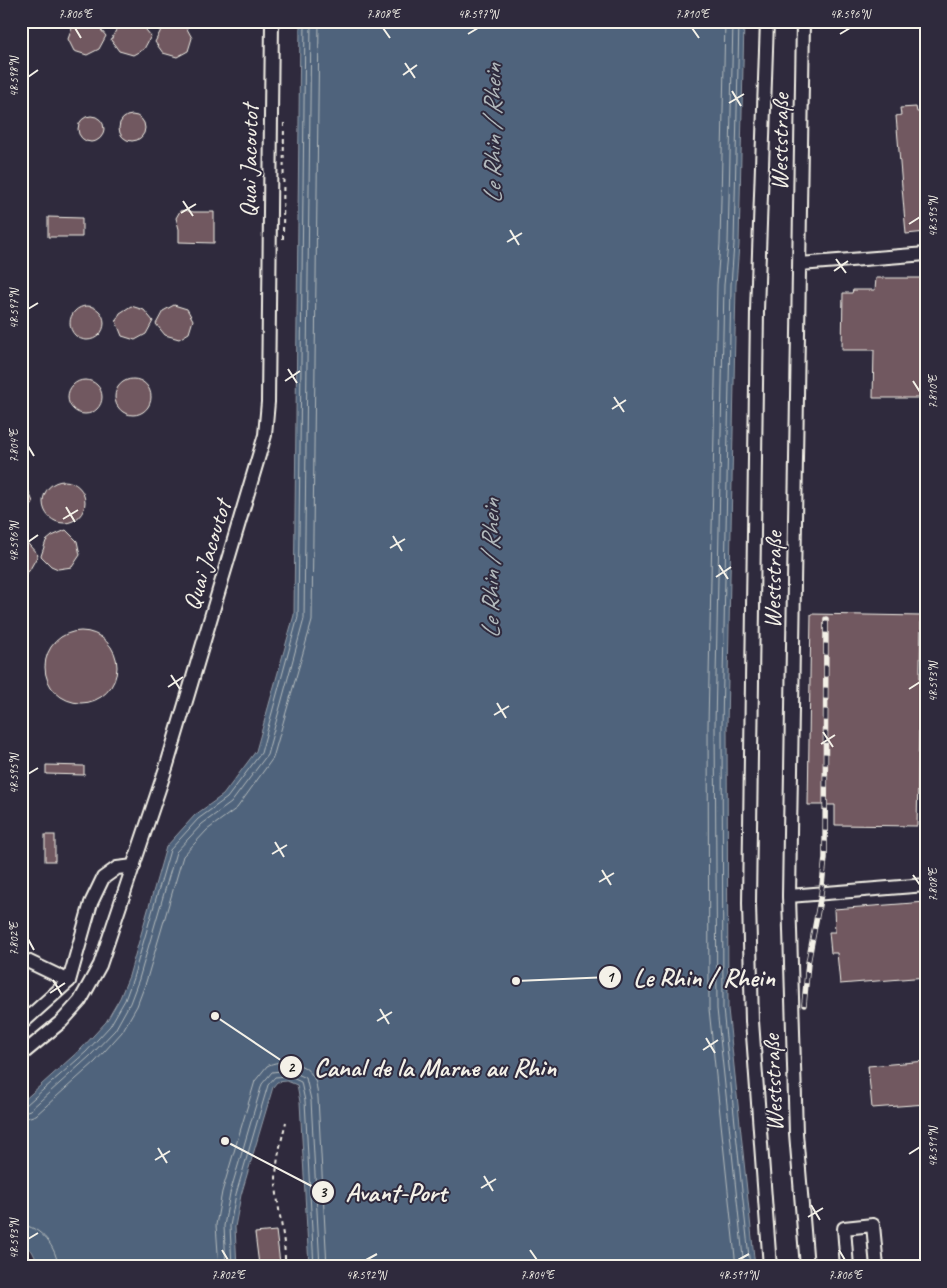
<svg xmlns="http://www.w3.org/2000/svg" width="947" height="1288" viewBox="0 0 947 1288" font-family="Caveat,sans-serif">
<style>
.water{fill:#50647b;stroke:#929ca7}
.lines{fill:none;stroke-linecap:round;stroke-linejoin:round}
.shore{stroke:#b2b9bc;stroke-width:1}
.building{fill:#715961;stroke:#f4f1e8}
.minor-casing{stroke:#f4f1e8;stroke-width:16}
.path{stroke:#f4f1e8;stroke-width:2;stroke-dasharray:4 4;stroke-linecap:butt}
.minor{stroke:#2f2a3d;stroke-width:12}
.rail-casing{stroke:#f4f1e8;stroke-width:5.5}
.rail{stroke:#2f2a3d;stroke-width:4;stroke-dasharray:11;stroke-linecap:butt}
.ticks{fill:none;stroke:#f4f1e8;stroke-width:2}
.labels{text-anchor:middle;stroke-width:4;stroke-linejoin:round;paint-order:stroke}
.street-label{font-size:25px;fill:#f4f1e8;stroke:#2f2a3d}
.water-label{font-size:26px;font-style:italic;fill:#b2b9bc;stroke:#2f2a3d}
.leader{fill:none;stroke:#f4f1e8;stroke-width:2}
.callout-dot{fill:#f4f1e8;stroke:#2f2a3d;stroke-width:2}
.mark-label{font-size:15px;text-anchor:middle;font-weight:bold;fill:#111}
.callout-label{font-size:26px;text-anchor:middle;font-weight:bold;fill:#f4f1e8;stroke:#2f2a3d;stroke-width:4;stroke-linejoin:round;paint-order:stroke}
.neatline{fill:none;stroke:#f4f1e8;stroke-width:2}
.ticks-label{font-size:12px;text-anchor:middle;fill:#f4f1e8}
</style>
<rect width="100%" height="100%" fill="#2f2a3d"/>
<filter id="ink" filterUnits="userSpaceOnUse"><feTurbulence type="fractalNoise" baseFrequency=".02" numOctaves="2"/><feDisplacementMap in="SourceGraphic" scale="10" xChannelSelector="R" yChannelSelector="G"/><feConvolveMatrix kernelMatrix="1 2 1 2 8 2 1 2 1" color-interpolation-filters="sRGB"/></filter>
<g filter="url(#ink)">
<path class="water" d="M300 21H744L739 245 736 285 727 726 728 1009 755 1267H309L300 1102 297 1085 287 1081 277 1082 273 1087 241 1195 235 1227 237 1267H40L32 1251 21 1243V1103L82 1048 106 1022 120 998 129 976 166 847 195 815 223 795 256 751 294 615Z"/>
<g class="lines">
<g class="shore">
<path d="M725 21 720 244 717 285 708 726 709 1009 736 1267"/>
<path d="M733 21 728 244 724 285 715 726 717 1009 744 1267"/>
<path d="M739 21 734 244 731 285 722 726 723 1009 750 1267"/>
<path d="M21 1106 26 1105 86 1052 110 1026 125 1000 133 978 170 850 198 819 227 798 261 753 298 617 305 21"/>
<path d="M21 1113 30 1110 90 1056 115 1030 130 1003 139 979 176 852 202 824 231 803 267 755 304 619 311 21"/>
<path d="M21 1120 36 1115 95 1062 122 1032 137 1006 146 982 183 856 207 830 237 808 273 758 312 621 319 21"/>
<path d="M21 1225C41 1226 57 1248 58 1267"/>
<path d="M219 1267 216 1225 222 1192 255 1081 267 1066C280 1059 303 1061 312 1075 317 1081 317 1091 318 1098L327 1267"/>
<path d="M226 1267 224 1226 230 1193 262 1084 272 1072 289 1070 306 1078 311 1100 320 1267"/>
<path d="M232 1267 230 1226 236 1194 268 1085 275 1077 288 1076 301 1082 305 1101 314 1267"/>
</g>
</g>
<g class="building">
<path d="M84 21 97 25 106 36 99 49 87 55 74 51 68 39 72 28Z"/>
<path d="M130 21 142 25 151 36 144 49 133 55 119 51 111 40 117 28 122 23Z"/>
<path d="M174 23 186 27 192 38 188 51 177 57 163 53 155 42 161 30 166 25Z"/>
<path d="M916 107 917 112H926V232L906 234 896 116 901 115 900 108Z"/>
<circle cx="132" cy="128" r="13"/>
<circle cx="91" cy="129" r="13"/>
<path d="M185 210 193 212H214V243L179 242V229L176 218 180 211Z"/>
<path d="M48 217 82 218V237H48Z"/>
<path d="M876 278H926V398H873L874 350H842L843 293H852L853 290H875Z"/>
<path d="M174 305 187 309 193 320 189 333 179 339 165 335 156 324 163 311Z"/>
<path d="M131 306 144 310 153 321 146 334 135 340 122 336 116 321 120 313Z"/>
<circle cx="87" cy="323" r="17"/>
<circle cx="133" cy="397" r="18"/>
<circle cx="85" cy="397" r="17"/>
<path d="M21 472 33 502 21 526Z"/>
<circle cx="64" cy="502" r="21"/>
<path d="M66 530 77 541 80 555 72 567 58 569 51 566 41 556 46 541 52 536Z"/>
<path d="M21 536 38 555 29 571 21 578Z"/>
<path d="M811 614 921 616 917 826 835 825V805H808Z"/>
<circle cx="81" cy="667" r="36"/>
<path d="M46 765 84 766V775L46 774Z"/>
<rect x="45" y="835" width="10" height="26"/>
<path d="M926 902V977L840 984 837 953H831L829 932H835L834 909Z"/>
<path d="M926 1061V1104L872 1108 868 1066Z"/>
<path d="M276 1231 280 1263 259 1265 255 1233Z"/>
</g>
<g class="lines">
<defs>
<g id="minor">
<path d="M767 21 757 311 749 903 752 1021 770 1267"/>
<path d="M803 21 789 896 796 1133 807 1267"/>
<path d="M800 264 926 254"/>
<path d="M789 896 926 885"/>
<path d="M21 958 69 981"/>
<path d="M21 1024 69 981 91 903 103 878 117 868 134 866"/>
<path d="M21 1055 62 1021 80 1001 100 965 167 765 265 435 268 402 272 21"/>
<path d="M847 1267 844 1228 873 1225 877 1267"/>
</g>
</defs>
<use href="#minor" class="minor-casing"/>
<g class="path">
<path d="M283 239 284 119"/>
<path d="M285 1267C286 1237 277 1210 276 1181 276 1161 281 1141 286 1122"/>
</g>
<use href="#minor" class="minor"/>
<defs>
<path id="rail" d="M804 1005 808 963 821 894 825 858 826 619"/>
</defs>
<use href="#rail" class="rail-casing"/>
<use href="#rail" class="rail"/>
</g>
</g>
<path class="ticks" d="M75 28 81 38M383 28 390 38M692 28 699 38M468 34 478 28M840 34 850 28M405 63 415 78M403 75 417 65M28 77 38 70M732 91 741 106M729 103 744 94M183 201 193 216M181 213 196 204M909 224 920 217M510 230 519 245M507 242 522 233M836 259 846 273M834 271 848 261M28 309 38 303M288 369 297 383M285 381 300 371M913 381 920 392M614 397 624 412M612 409 626 400M28 446 34 456M66 507 75 522M63 519 78 510M393 536 402 551M28 542 38 535M390 548 405 539M719 565 728 579M716 577 731 567M171 675 180 689M168 687 183 677M909 689 920 682M497 703 506 718M494 715 509 706M823 732 833 747M821 744 835 735M28 774 38 768M275 842 284 857M272 854 287 845M602 870 611 885M913 875 920 885M599 882 614 873M28 939 34 950M53 980 62 995M50 993 65 983M380 1009 389 1024M377 1021 392 1012M706 1038 715 1053M703 1050 718 1040M158 1148 167 1163M909 1154 920 1147M155 1160 170 1151M484 1176 493 1191M481 1188 496 1179M811 1205 820 1220M808 1217 823 1208M28 1239 38 1233M222 1250 228 1260M530 1250 537 1260M839 1250 845 1260M366 1260 377 1254M738 1260 749 1254"/>
<g class="labels">
<g class="street-label">
<text transform="translate(779 142) rotate(-89)" y="9">Weststraße</text>
<text transform="translate(248 161) rotate(-89)" y="9">Quai Jacoutot</text>
<text transform="translate(206 555) rotate(-73)" y="9">Quai Jacoutot</text>
<text transform="translate(772 580) rotate(-89)" y="9">Weststraße</text>
<text transform="translate(772 1083) rotate(-92)" y="9">Weststraße</text>
</g>
<g class="water-label">
<text transform="translate(492 134) rotate(-90)" y="9">Le Rhin / Rhein</text>
<text transform="translate(490 569) rotate(-90)" y="9">Le Rhin / Rhein</text>
</g>
</g>
<path class="leader" d="M516 981L610 977M215 1016L291 1067M225 1141L323 1192"/>
<g class="callout-dot">
<circle cx="516" cy="981" r="5"/>
<circle cx="215" cy="1016" r="5"/>
<circle cx="225" cy="1141" r="5"/>
<circle cx="610" cy="977" r="12"/>
<circle cx="291" cy="1067" r="12"/>
<circle cx="323" cy="1192" r="12"/>
</g>
<g class="mark-label">
<text x="610" y="982">1</text>
<text x="291" y="1072">2</text>
<text x="323" y="1197">3</text>
</g>
<g class="callout-label">
<text x="704" y="986">Le Rhin / Rhein</text>
<text x="435" y="1076">Canal de la Marne au Rhin</text>
<text x="396" y="1201">Avant-Port</text>
</g>
<rect width="947" height="1288" fill="none" stroke="#2f2a3d" stroke-width="55"/>
<rect x="28" y="28" width="892" height="1232" class="neatline"/>
<g class="ticks-label">
<text x="75" y="18">7.806°E</text>
<text x="383" y="18">7.808°E</text>
<text x="478" y="18">48.597°N</text>
<text x="692" y="18">7.810°E</text>
<text x="850" y="18">48.596°N</text>
<text transform="translate(14 77) rotate(-90)" y="4">48.598°N</text>
<text transform="translate(933 217) rotate(-90)" y="4">48.595°N</text>
<text transform="translate(14 309) rotate(-90)" y="4">48.597°N</text>
<text transform="translate(933 392) rotate(-90)" y="4">7.810°E</text>
<text transform="translate(14 446) rotate(-90)" y="4">7.804°E</text>
<text transform="translate(14 542) rotate(-90)" y="4">48.596°N</text>
<text transform="translate(933 682) rotate(-90)" y="4">48.593°N</text>
<text transform="translate(14 774) rotate(-90)" y="4">48.595°N</text>
<text transform="translate(933 885) rotate(-90)" y="4">7.808°E</text>
<text transform="translate(14 939) rotate(-90)" y="4">7.802°E</text>
<text transform="translate(933 1147) rotate(-90)" y="4">48.591°N</text>
<text transform="translate(14 1239) rotate(-90)" y="4">48.593°N</text>
<text x="228" y="1279">7.802°E</text>
<text x="366" y="1279">48.592°N</text>
<text x="537" y="1279">7.804°E</text>
<text x="738" y="1279">48.591°N</text>
<text x="845" y="1279">7.806°E</text>
</g>
</svg>
